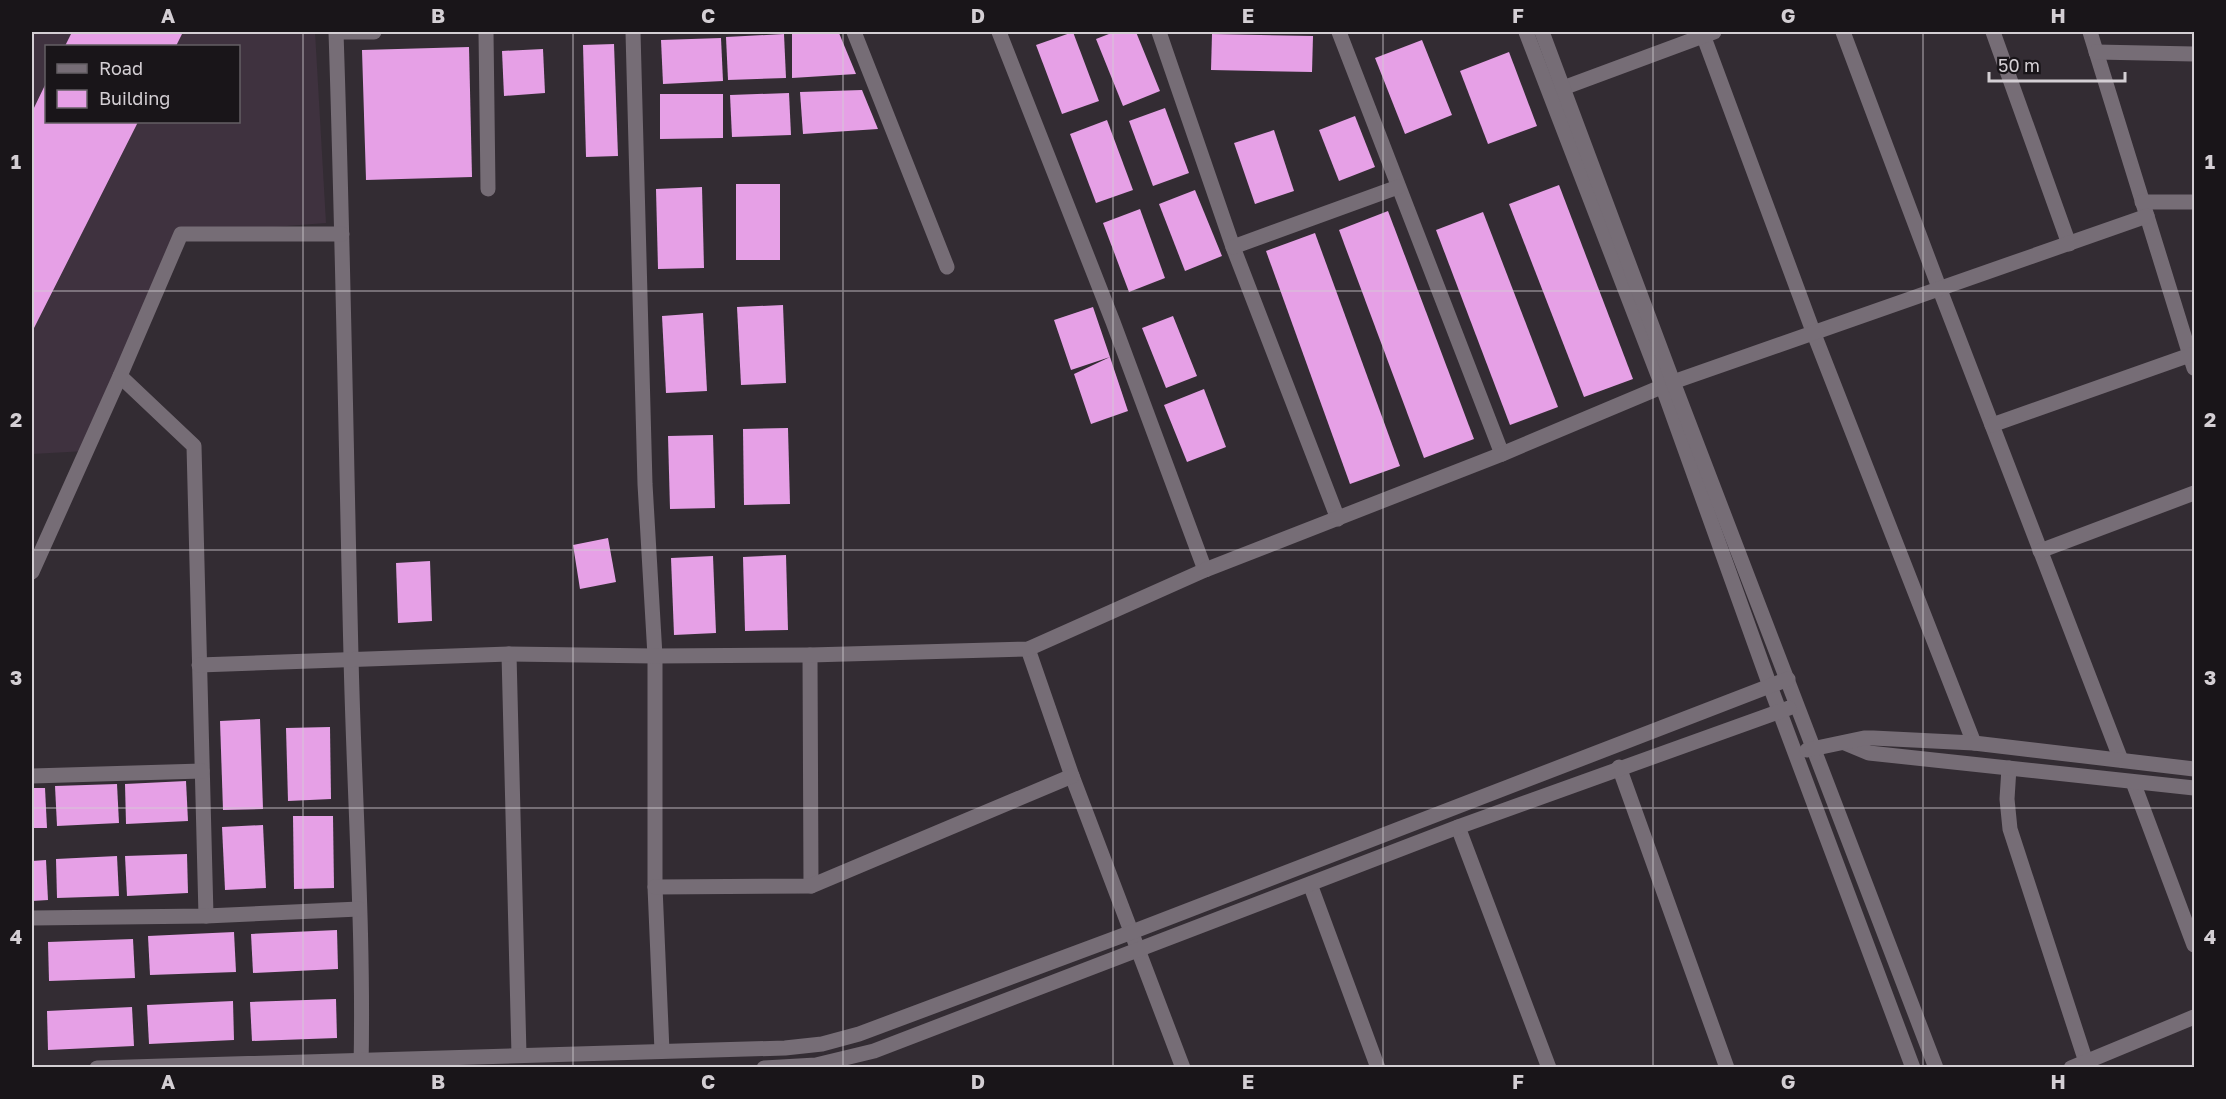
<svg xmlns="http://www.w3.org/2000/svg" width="2226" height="1099" viewBox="0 0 2226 1099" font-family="'Golos Text',sans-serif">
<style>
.built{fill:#3f323f;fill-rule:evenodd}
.building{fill:#e6a0e6}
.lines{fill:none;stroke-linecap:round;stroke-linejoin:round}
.minor{stroke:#766d76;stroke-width:15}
.tertiary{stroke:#766d76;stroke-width:15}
.grid{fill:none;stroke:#d4cfd4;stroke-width:1.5;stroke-opacity:0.55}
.neatline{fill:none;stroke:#d4cfd4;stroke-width:2}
.grid-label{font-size:20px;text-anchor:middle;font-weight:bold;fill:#d4cfd4}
</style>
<rect width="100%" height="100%" fill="#332c33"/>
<path class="built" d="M32 32H315L326 223 181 234 86 451 32 454ZM46 46H238V122H46Z"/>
<g class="building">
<path d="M72 32H183L176 46H65Z"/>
<path d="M1073 32 1099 101 1062 114 1036 45Z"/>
<path d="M1114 32H1136L1160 91 1123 106 1096 39Z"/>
<path d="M839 33 856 74 792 78V34Z"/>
<path d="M784 34 786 78 728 80 726 37Z"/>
<path d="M1212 34 1313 36 1312 72 1211 70Z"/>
<path d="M721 38 723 81 663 84 661 40Z"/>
<path d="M1422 40 1452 115 1405 134 1375 58Z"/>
<path d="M614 44 618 156 586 157 583 45Z"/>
<path d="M469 47 472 177 366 180 362 50Z"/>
<path d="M543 49 545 93 504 96 502 51Z"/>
<path d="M1509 52 1537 126 1488 144 1460 71Z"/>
<path d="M46 83V122H138L32 332V112Z"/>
<path d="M862 90 878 129 803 134 800 92Z"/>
<path d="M789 93 791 135 732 137 730 95Z"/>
<path d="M660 94H723V138L660 139Z"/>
<path d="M1165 108 1189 173 1153 186 1129 121Z"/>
<path d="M1355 116 1375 167 1339 181 1319 130Z"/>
<path d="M1107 120 1133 190 1096 203 1070 134Z"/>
<path d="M1274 130 1294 191 1255 204 1234 143Z"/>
<rect x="736" y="184" width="44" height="76"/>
<path d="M1559 185 1633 379 1584 397 1509 204Z"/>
<path d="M702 187 704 268 658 269 656 189Z"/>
<path d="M1195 190 1222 256 1185 271 1159 204Z"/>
<path d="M1140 209 1165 278 1129 292 1103 223Z"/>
<path d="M1388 211 1474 439 1424 458 1339 230Z"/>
<path d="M1483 212 1558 407 1510 425 1436 230Z"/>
<path d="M1315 233 1400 466 1350 484 1266 251Z"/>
<path d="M783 305 786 383 741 385 737 307Z"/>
<path d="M1093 307 1110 357 1128 411 1091 424 1074 374 1110 357 1071 370 1054 320Z"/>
<path d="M703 313 707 391 666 393 662 316Z"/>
<path d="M1173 316 1197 376 1166 388 1142 328Z"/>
<path d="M1204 389 1226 447 1187 462 1164 405Z"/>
<path d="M788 428 790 504 744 505 743 429Z"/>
<path d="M713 435 715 508 670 509 668 436Z"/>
<path d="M608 538 616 582 580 589 573 545Z"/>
<path d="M786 555 788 630 745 631 743 557Z"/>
<path d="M713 556 716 633 674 635 671 558Z"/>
<path d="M430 561 432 621 398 623 396 563Z"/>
<path d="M260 719 263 809 223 810 220 721Z"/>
<path d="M330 727 331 799 288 801 286 728Z"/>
<path d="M186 781 188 821 126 824 125 784Z"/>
<path d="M117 784 119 823 57 826 55 786Z"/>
<path d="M32 788H45L47 828H32Z"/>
<path d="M293 816H333L334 888 294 889Z"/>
<path d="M263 825 266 888 225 890 222 827Z"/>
<path d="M187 854 188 893 127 896 125 856Z"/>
<path d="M117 856 119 896 57 898 56 859Z"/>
<path d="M46 860 48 900 32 901V861Z"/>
<path d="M337 930 338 969 253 973 251 934Z"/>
<path d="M234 932 236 972 150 975 148 936Z"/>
<path d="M133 939 135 978 49 981 48 942Z"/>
<path d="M336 999 337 1038 252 1041 250 1002Z"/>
<path d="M233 1001 234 1040 149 1044 147 1005Z"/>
<path d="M132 1007 134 1046 48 1050 47 1011Z"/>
</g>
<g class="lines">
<g class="minor">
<path d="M336 32C343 240 346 448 351 656 354 793 364 930 361 1068"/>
<path d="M336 32H374"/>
<path d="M486 32 488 189"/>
<path d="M633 32 645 484 655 656V887L662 1051"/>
<path d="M854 32 947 267"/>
<path d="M999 32 1113 322 1205 570"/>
<path d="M1159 32 1233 247 1338 519"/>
<path d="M1339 32 1502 454"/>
<path d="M1702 32 1814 334 1974 743"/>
<path d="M1843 32 1940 290 2121 760"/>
<path d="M1993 32 2069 244"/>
<path d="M2090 32 2194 368"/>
<path d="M2096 52 2194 54"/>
<path d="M1563 88 1714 32"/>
<path d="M2142 202H2194"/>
<path d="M1233 247 1398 187"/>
<path d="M120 376 194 446 206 916"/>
<path d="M1992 425 2190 355"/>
<path d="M2040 551 2194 493"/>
<path d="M32 572 120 376 181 234H342"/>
<path d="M1028 649 1072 776 1183 1068"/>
<path d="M509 654 519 1055"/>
<path d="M810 655 811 886"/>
<path d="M199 665 509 654 655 656 810 655 1028 649 1205 570 1502 454 1673 382 2147 216"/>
<path d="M1619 767 1727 1068"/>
<path d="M2009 768 2007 799 2010 829 2086 1062"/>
<path d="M32 776 202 771"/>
<path d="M2133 782 2194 945"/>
<path d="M1458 827 1549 1068"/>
<path d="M1310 884 1378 1068"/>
<path d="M655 887 811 886 1072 776"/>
<path d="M32 918 206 916 359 909"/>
<path d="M2071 1068 2194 1017"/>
</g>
<g class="tertiary">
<path d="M1526 32 1663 388 1770 686 1913 1068"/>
<path d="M1542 32 1673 382 1936 1068"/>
<path d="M1845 743 1869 753 2194 788"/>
<path d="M1807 750 1864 738H1873L1974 743 2194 769"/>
<path d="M97 1068 785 1048 822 1044 859 1034 1132 932 1788 679"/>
<path d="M764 1068 816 1065 874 1051 1458 827 1789 708"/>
</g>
</g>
<path class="grid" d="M303 32V1068M573 32V1068M843 32V1068M1113 32V1068M1383 32V1068M1653 32V1068M1923 32V1068M32 291H2194M32 550H2194M32 808H2194"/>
<rect width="2226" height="1099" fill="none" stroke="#191519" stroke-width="66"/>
<rect x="45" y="45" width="195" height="78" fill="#191519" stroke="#645f64" stroke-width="1.5"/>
<rect x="57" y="64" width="30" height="9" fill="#766d76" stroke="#645f64" stroke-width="1.5"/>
<text x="99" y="75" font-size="18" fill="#d4cfd4">Road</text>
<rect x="57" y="90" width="30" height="18" fill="#e6a0e6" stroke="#645f64" stroke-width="1.5"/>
<text x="99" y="105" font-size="18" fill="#d4cfd4">Building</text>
<path d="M1989 72v9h136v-9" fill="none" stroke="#d4cfd4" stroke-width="3"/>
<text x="1998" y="72" font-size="18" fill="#d4cfd4" stroke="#191519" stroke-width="4.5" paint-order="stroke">50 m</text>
<rect x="33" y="33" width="2160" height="1033" class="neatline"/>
<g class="grid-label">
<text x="168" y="23">A</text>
<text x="438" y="23">B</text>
<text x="708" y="23">C</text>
<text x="978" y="23">D</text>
<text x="1248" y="23">E</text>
<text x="1518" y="23">F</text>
<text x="1788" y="23">G</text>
<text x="2058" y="23">H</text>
<text x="16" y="169">1</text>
<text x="2210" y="169">1</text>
<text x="16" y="427">2</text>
<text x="2210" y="427">2</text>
<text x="16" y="685">3</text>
<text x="2210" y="685">3</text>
<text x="16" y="944">4</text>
<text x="2210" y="944">4</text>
<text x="168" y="1089">A</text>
<text x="438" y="1089">B</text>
<text x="708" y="1089">C</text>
<text x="978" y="1089">D</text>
<text x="1248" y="1089">E</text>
<text x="1518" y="1089">F</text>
<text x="1788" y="1089">G</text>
<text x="2058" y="1089">H</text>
</g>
</svg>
